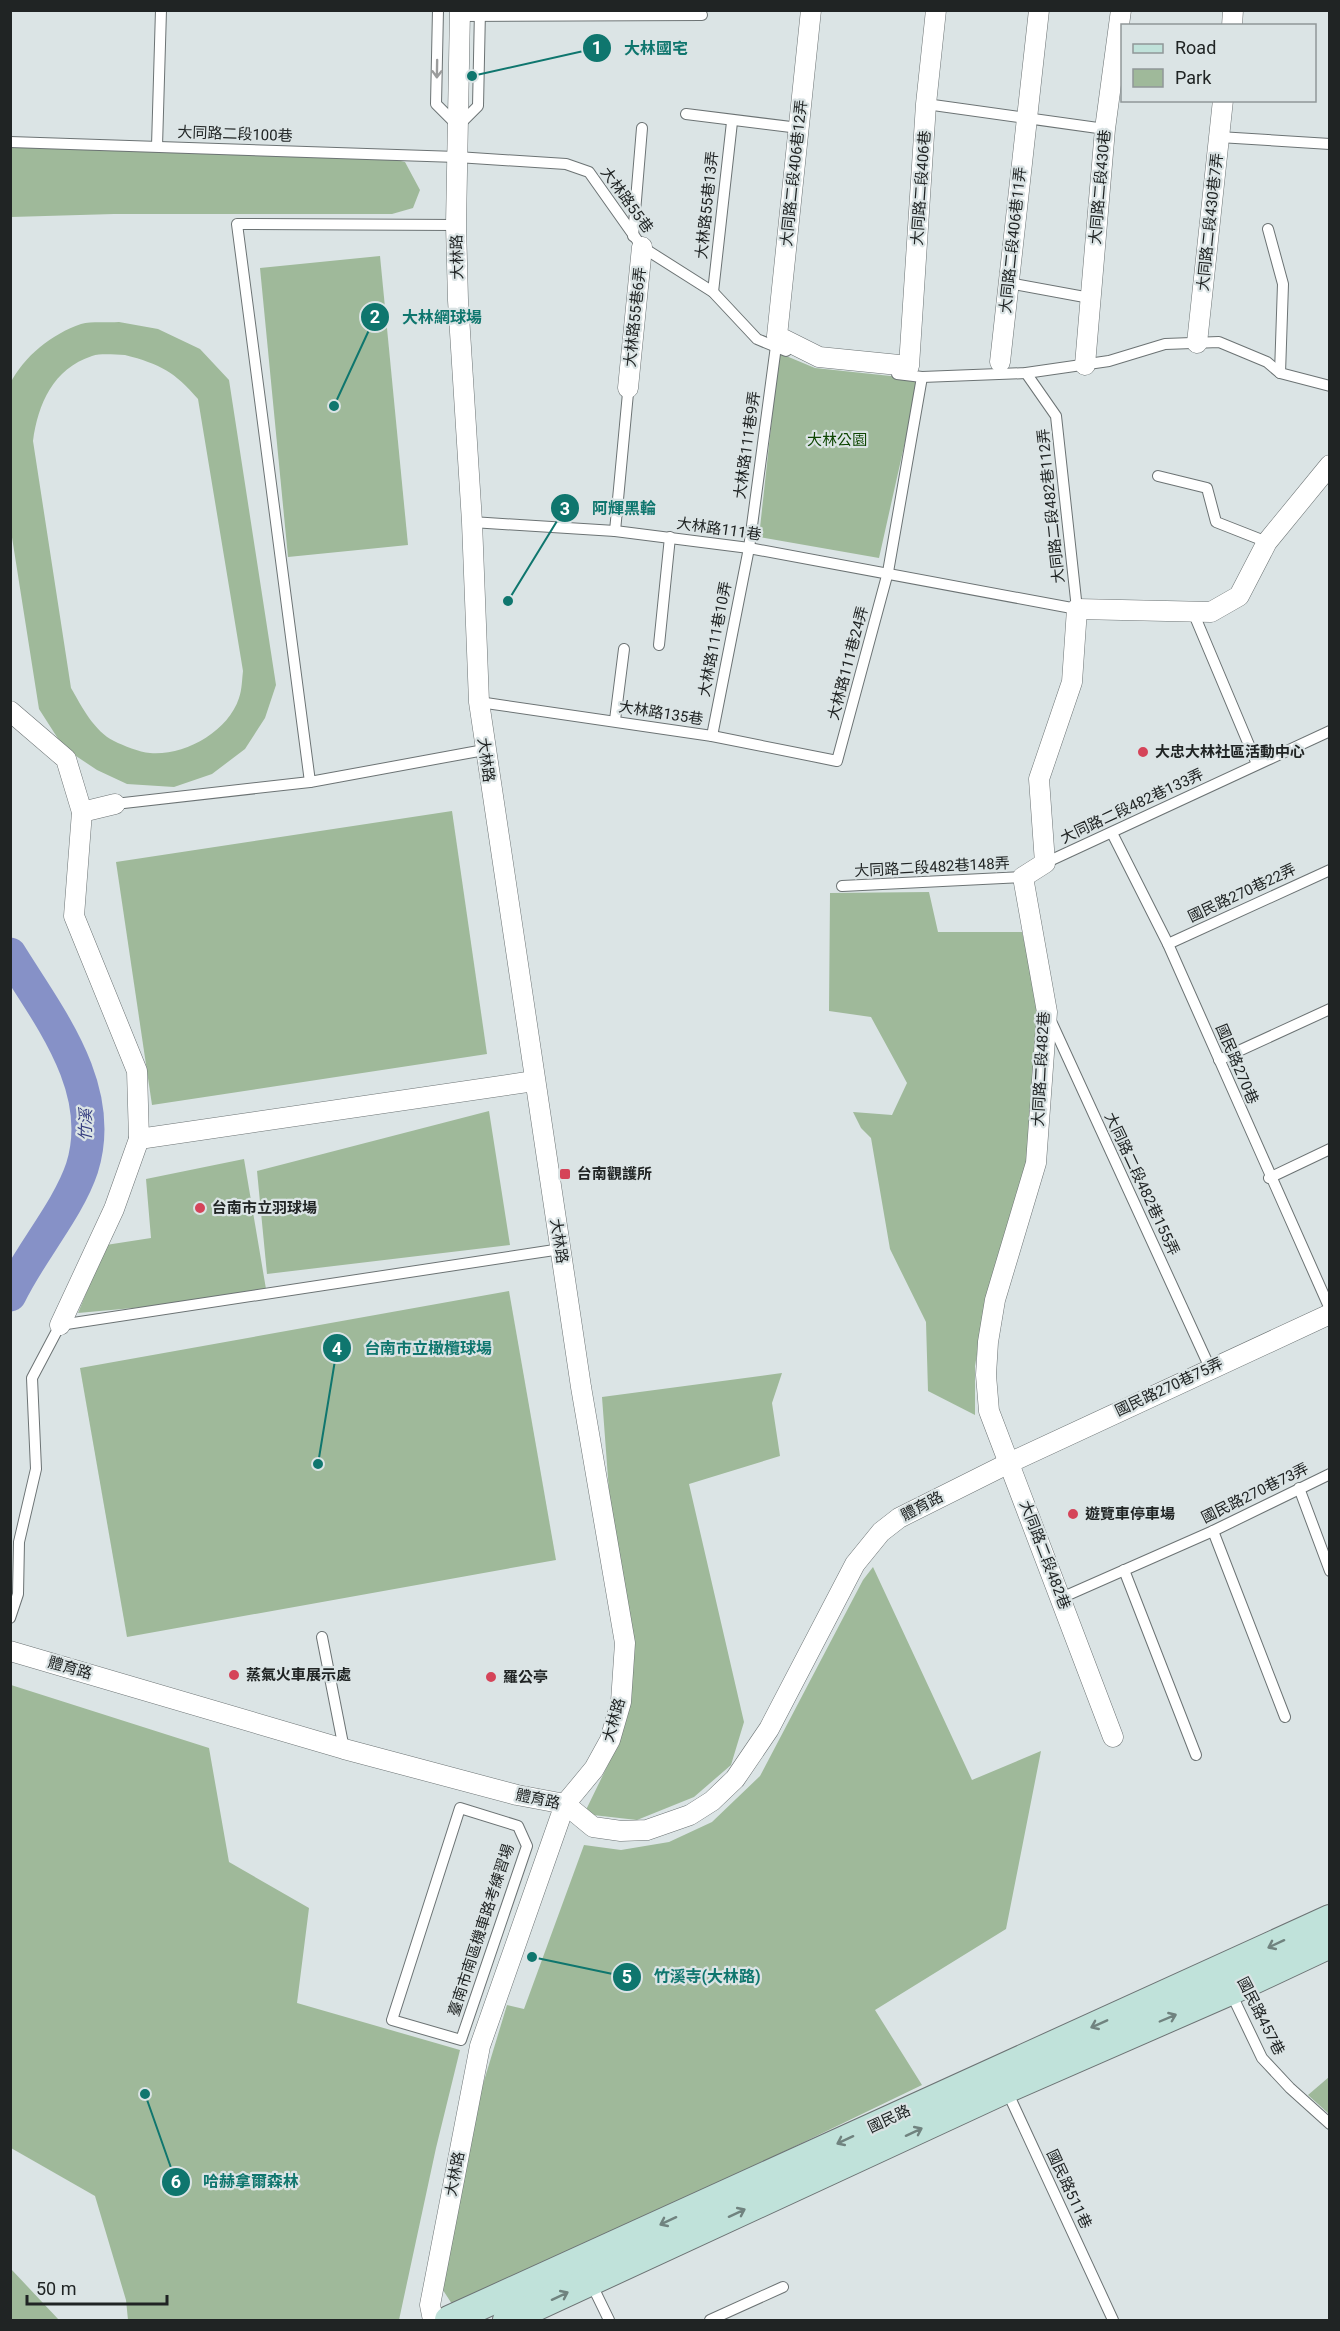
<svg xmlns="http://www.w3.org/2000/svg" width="1340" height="2331" viewBox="0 0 1340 2331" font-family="Roboto,'Noto Sans TC',sans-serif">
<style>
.green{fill:#9fb99a;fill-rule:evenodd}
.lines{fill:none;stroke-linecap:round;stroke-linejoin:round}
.river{stroke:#8691c7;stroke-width:33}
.lane-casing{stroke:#6c7374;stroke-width:12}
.street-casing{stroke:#6c7374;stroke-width:21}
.secondary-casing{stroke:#6c7374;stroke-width:30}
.lane{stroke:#fff;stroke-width:10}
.street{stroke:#fff;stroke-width:20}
.secondary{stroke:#c0e2da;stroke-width:28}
.oneway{stroke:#9b9c9c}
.oneway2{stroke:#70837f}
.poi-dot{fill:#d54459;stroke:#dbe4e5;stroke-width:2}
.labels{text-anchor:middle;stroke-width:4.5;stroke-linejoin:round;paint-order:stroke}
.street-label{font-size:15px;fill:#202424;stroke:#dbe4e5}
.park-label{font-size:15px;fill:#0e4602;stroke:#dbe4e5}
.poi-label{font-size:15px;font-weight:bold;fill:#202424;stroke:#dbe4e5;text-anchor:start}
.water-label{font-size:16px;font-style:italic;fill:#363e80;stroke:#dbe4e5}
.leader{fill:none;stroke:#0f766e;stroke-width:2}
.callout-dot{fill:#0f766e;stroke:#dbe4e5;stroke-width:2}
.mark-label{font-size:18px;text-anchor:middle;font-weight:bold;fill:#fff}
.callout-label{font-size:16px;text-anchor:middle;font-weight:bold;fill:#0f766e;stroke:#dbe4e5;stroke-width:4.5;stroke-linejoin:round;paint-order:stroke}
</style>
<rect width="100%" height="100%" fill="#dbe4e5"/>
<g class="green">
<path d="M10 146 376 155 405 162 420 190 413 208 392 214H114L11 217Z"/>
<path d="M380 256 408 545 288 557 260 268Z"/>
<path d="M119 322 158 329 200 349 229 380 276 685 265 718 245 749 212 774 174 787 127 784 97 770 64 748 39 709 11 531 10 384C24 356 52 334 81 324 92 321 108 323 119 322ZM125 355C160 364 175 372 198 399L243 671C242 679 242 690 239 698 228 732 184 756 150 753 139 752 124 746 114 741 94 731 82 707 71 688L33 441C38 404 53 369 92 356 102 353 115 355 125 355Z"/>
<path d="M779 353 815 368 919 379 879 558 759 537Z"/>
<path d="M452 811 487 1054 152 1105 116 862Z"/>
<path d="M929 892 938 932H1022L1041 1015 1031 1161 987 1295 975 1366V1415L928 1391 926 1322 890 1249 871 1138 861 1128 853 1112 892 1115 907 1083 871 1017 829 1011 830 893Z"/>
<path d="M489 1111 510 1245 267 1274 257 1171Z"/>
<path d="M244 1159 266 1289 166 1305 78 1313 106 1245 151 1238 146 1179Z"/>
<path d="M509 1291 556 1560 127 1637 80 1368Z"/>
<path d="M782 1373 772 1403 780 1456 689 1484 744 1722 731 1765 694 1797 637 1820 584 1814 620 1740 613 1545 602 1397Z"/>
<path d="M873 1567 972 1780 1041 1751 1006 1929 875 2010 922 2085 601 2240 452 2304 439 2284 470 2127 507 2005 524 2009 584 1845 621 1850 669 1842 712 1822 760 1776 863 1580Z"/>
<path d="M11 1685 209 1748 229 1862 309 1908 297 2003 460 2050 436 2148 399 2320H128L126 2300 95 2196 11 2148Z"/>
<path d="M1329 2077V2114L1308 2095Z"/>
<path d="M10 2269H11L59 2320H11Z"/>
</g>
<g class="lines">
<path class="river" d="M10 954C49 1017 107 1089 82 1168 68 1210 30 1253 10 1295"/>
<defs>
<g id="lane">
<path d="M438 10 436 104 458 126 478 106 480 10"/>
<path d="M460 16 702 15"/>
<path d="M926 104 1105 129"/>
<path d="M686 114 799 128"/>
<path d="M1219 137 1330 144"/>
<path d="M10 142 457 157 566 164 589 172 642 247 713 292 757 339 786 351"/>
<path d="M157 146 161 10"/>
<path d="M456 225 237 224 310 782 484 750"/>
<path d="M1268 229 1283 284 1280 373"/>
<path d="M633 236 642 128"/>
<path d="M1009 283 1090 298"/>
<path d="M713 292 732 122"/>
<path d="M897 374 922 377 1026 373 1109 361 1165 344 1219 342 1267 362 1280 373 1330 386"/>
<path d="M1158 476 1207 488 1216 522 1267 542"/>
<path d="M472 522 615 531 749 548 1077 609 1056 416 1026 373"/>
<path d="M615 531 628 393"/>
<path d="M1193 612 1257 764"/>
<path d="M659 645 670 537"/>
<path d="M479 702 712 736 837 761 888 572 922 377"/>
<path d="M615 720 624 649"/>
<path d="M712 736 749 548 776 346"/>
<path d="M115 804 310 782"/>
<path d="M1112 833 1168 944 1330 1309"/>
<path d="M1045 863 1330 731"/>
<path d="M842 886 1023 877"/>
<path d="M1168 944 1330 870"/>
<path d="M1050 1019 1210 1368"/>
<path d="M1219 1060 1330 1009"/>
<path d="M1269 1178 1330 1149"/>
<path d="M1299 1488 1330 1571"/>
<path d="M1213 1531 1285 1717"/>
<path d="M1124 1570 1196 1755"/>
<path d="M1061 1598 1213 1531 1330 1474"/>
<path d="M10 1618 18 1594 19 1542 36 1469 32 1378 60 1325 561 1249"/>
<path d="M322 1637 344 1749"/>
<path d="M460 1808 518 1826 527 1846 461 2040 392 2020Z"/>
<path d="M1230 1991 1262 2058 1290 2088 1330 2124"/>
<path d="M1006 2089 1113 2320"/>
<path d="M591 2283 609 2320"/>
<path d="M710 2320 783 2287"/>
</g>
<g id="street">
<path d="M811 10 777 336 819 357 909 366 926 104 936 10"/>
<path d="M1232 26 1233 10"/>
<path d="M1197 343 1223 100"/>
<path d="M1000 362 1039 10"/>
<path d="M1085 365 1105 129 1121 10"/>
<path d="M628 388 642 247"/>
<path d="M10 711 66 759 82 812 74 916 137 1071 139 1139 114 1209 60 1325"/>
<path d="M82 812 115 804"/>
<path d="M139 1139 534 1081"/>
<path d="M10 1651 344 1749 517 1795 565 1804 593 1827 621 1831 647 1830 690 1815 712 1801 735 1779 769 1729 855 1564 881 1532 899 1518 1009 1463 1330 1314"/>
<path d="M1113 1737 989 1411 986 1375 988 1342 995 1300 1036 1163 1047 1012 1023 877 1045 863 1039 779 1072 682 1077 609 1211 612 1239 596 1267 542 1330 465"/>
<path d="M433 2320 430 2305 480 2046 565 1804 594 1769 610 1740 621 1702 625 1643 581 1387 479 702 472 522 458 300 456 225 460 10"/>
</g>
<g id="secondary">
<path d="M449 2320 1330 1919"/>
<path d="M507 2320 1006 2089 1230 1991 1330 1944"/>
</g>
</defs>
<use href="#lane" class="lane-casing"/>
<use href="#street" class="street-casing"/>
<use href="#secondary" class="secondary-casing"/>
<use href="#lane" class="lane"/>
<use href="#street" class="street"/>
<use href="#secondary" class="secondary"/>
</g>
<defs><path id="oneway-shaft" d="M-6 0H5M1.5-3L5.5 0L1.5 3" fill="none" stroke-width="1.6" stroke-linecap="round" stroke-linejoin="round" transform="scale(1.5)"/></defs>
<use class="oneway" href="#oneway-shaft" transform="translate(437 69) rotate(91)"/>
<g class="oneway2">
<use href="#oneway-shaft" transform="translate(1276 1944) rotate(155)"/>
<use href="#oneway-shaft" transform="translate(1168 2018) rotate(-23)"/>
<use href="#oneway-shaft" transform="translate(1099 2024) rotate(156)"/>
<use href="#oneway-shaft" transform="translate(914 2132) rotate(-25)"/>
<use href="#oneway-shaft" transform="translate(845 2140) rotate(155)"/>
<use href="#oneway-shaft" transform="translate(737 2213) rotate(-25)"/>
<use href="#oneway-shaft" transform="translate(668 2221) rotate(155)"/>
<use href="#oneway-shaft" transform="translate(560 2296) rotate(-25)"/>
</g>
<g class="poi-dot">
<circle cx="1143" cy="752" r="6"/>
<rect x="559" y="1168" width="12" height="12" rx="3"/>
<circle cx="200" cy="1208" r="6"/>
<circle cx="1073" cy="1514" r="6"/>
<circle cx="234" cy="1675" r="6"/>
<circle cx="491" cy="1677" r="6"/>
</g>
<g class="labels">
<g class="street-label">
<text transform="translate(235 134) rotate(2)" y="5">大同路二段100巷</text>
<text transform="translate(794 173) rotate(-84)" y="5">大同路二段406巷12弄</text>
<text transform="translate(1100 187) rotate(-85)" y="5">大同路二段430巷</text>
<text transform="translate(921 188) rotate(-86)" y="5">大同路二段406巷</text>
<text transform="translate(627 200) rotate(54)" y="5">大林路55巷</text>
<text transform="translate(707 205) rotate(-84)" y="5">大林路55巷13弄</text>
<text transform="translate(1210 222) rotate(-84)" y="5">大同路二段430巷7弄</text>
<text transform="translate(1013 240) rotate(-84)" y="5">大同路二段406巷11弄</text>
<text transform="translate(457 257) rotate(-91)" y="5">大林路</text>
<text transform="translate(635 317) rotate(-84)" y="5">大林路55巷6弄</text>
<text transform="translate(747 445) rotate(-82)" y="5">大林路111巷9弄</text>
<text transform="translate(1051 506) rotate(-96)" y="5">大同路二段482巷112弄</text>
<text transform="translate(719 529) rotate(8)" y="5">大林路111巷</text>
<text transform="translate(715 639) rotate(-79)" y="5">大林路111巷10弄</text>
<text transform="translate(848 663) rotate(-75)" y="5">大林路111巷24弄</text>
<text transform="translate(661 713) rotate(9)" y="5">大林路135巷</text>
<text transform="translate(486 760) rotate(82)" y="5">大林路</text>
<text transform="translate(1132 806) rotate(-25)" y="5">大同路二段482巷133弄</text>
<text transform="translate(932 867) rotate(-3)" y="5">大同路二段482巷148弄</text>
<text transform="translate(1242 893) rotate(-25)" y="5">國民路270巷22弄</text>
<text transform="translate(1237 1064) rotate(67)" y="5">國民路270巷</text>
<text transform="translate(1041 1069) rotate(-87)" y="5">大同路二段482巷</text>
<text transform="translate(1142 1184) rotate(65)" y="5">大同路二段482巷155弄</text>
<text transform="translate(559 1241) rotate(81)" y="5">大林路</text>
<text transform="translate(1169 1387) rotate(-25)" y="5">國民路270巷75弄</text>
<text transform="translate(1255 1493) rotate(-26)" y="5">國民路270巷73弄</text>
<text transform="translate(922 1506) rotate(-28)" y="5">體育路</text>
<text transform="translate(1045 1555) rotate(69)" y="5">大同路二段482巷</text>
<text transform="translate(70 1668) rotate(16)" y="5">體育路</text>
<text transform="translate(614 1720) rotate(-74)" y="5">大林路</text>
<text transform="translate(538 1799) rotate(12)" y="5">體育路</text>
<text transform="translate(481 1930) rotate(-72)" y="5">臺南市南區機車路考練習場</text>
<text transform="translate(1261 2016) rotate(63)" y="5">國民路457巷</text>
<text transform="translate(889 2119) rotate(-25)" y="5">國民路</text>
<text transform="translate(455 2174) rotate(-79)" y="5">大林路</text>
<text transform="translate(1069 2189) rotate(65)" y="5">國民路511巷</text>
</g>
<g class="park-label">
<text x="837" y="445">大林公園</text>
</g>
<g class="poi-label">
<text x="1155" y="757">大忠大林社區活動中心</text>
<text x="577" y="1179">台南觀護所</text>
<text x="212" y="1213">台南市立羽球場</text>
<text x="1085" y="1519">遊覽車停車場</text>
<text x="246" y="1680">蒸氣火車展示處</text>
<text x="503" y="1682">羅公亭</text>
</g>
<g class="water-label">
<text transform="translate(85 1125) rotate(-89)" y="6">竹溪</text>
</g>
</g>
<path class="leader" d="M472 76L597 48M334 406L375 317M508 601L565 508M318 1464L337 1348M532 1957L627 1977M145 2094L176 2182"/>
<g class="callout-dot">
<circle cx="472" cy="76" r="6"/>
<circle cx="334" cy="406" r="6"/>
<circle cx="508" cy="601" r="6"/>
<circle cx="318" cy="1464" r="6"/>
<circle cx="532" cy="1957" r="6"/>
<circle cx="145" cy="2094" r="6"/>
<circle cx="597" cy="48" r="15"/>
<circle cx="375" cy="317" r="15"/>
<circle cx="565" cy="508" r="15"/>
<circle cx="337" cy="1348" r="15"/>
<circle cx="627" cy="1977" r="15"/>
<circle cx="176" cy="2182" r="15"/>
</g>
<g class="mark-label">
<text x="597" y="54">1</text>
<text x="375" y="323">2</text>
<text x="565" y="515">3</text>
<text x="337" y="1355">4</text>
<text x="627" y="1983">5</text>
<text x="176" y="2188">6</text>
</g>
<g class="callout-label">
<text x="656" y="54">大林國宅</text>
<text x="442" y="323">大林網球場</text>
<text x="624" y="514">阿輝黑輪</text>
<text x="428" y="1354">台南市立橄欖球場</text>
<text x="707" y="1982">竹溪寺(大林路)</text>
<text x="251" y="2187">哈赫拿爾森林</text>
</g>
<rect width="1340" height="2331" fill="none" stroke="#202424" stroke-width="24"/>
<rect x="1121" y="24" width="195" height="78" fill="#dbe4e5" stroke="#909798" stroke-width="1.5"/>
<rect x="1133" y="44" width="30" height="9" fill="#c0e2da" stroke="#909798" stroke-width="1.5"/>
<text x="1175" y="54" font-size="18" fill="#202424">Road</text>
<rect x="1133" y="69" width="30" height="18" fill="#9fb99a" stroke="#909798" stroke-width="1.5"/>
<text x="1175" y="84" font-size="18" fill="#202424">Park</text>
<path d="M27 2295v9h140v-9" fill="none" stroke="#202424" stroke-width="3"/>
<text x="36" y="2295" font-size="18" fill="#202424" stroke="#dbe4e5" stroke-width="4.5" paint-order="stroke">50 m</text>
</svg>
